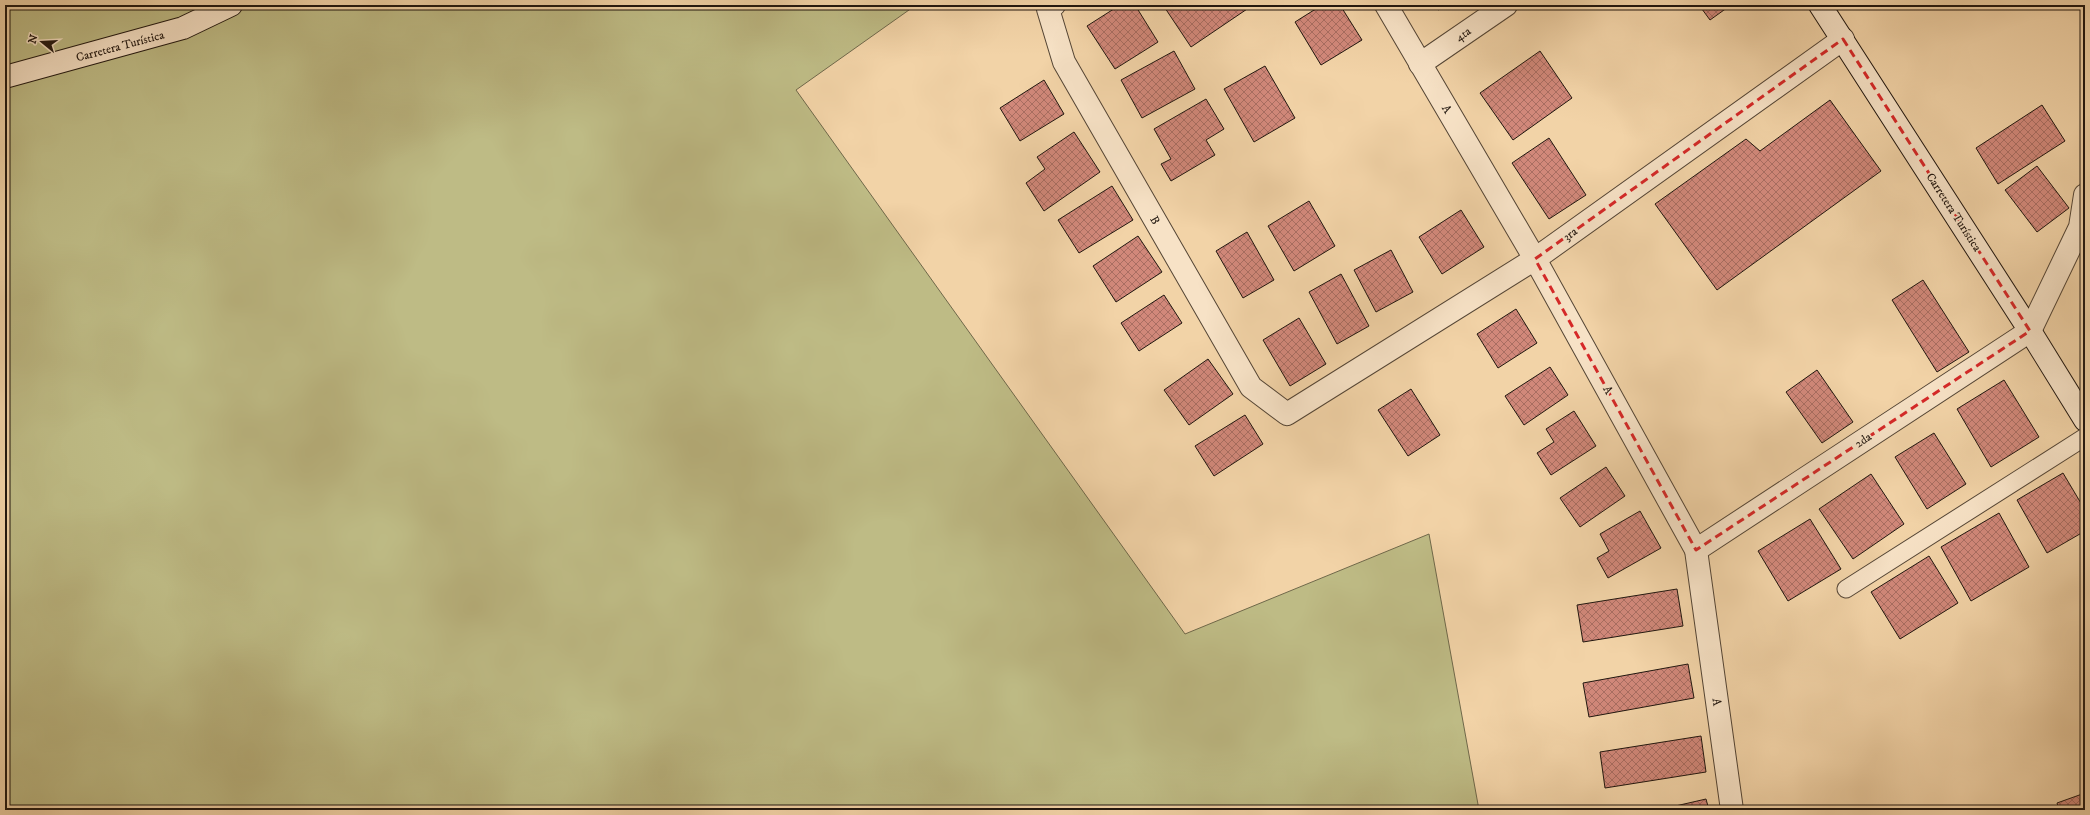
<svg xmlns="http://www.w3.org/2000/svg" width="2090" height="815" viewBox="0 0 2090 815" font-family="'IM FELL DW Pica',serif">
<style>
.grass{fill:#bebb85;stroke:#6f684a}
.building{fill:url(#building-cross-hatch);stroke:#20160f}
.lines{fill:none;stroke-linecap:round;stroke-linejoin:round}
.service-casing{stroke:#544535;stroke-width:19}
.minor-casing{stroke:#544535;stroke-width:24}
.secondary-casing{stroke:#20160f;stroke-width:24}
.service{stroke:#f7e2c6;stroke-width:17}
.minor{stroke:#f7e2c6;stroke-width:22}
.secondary{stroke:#f7e2c6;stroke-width:22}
.marked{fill:none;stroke:#d62828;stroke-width:3;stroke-dasharray:8 5;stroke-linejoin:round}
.labels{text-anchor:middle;stroke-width:3.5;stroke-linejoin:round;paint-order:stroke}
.street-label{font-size:12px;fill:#20160f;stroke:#f7e2c6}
</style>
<defs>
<pattern id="building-cross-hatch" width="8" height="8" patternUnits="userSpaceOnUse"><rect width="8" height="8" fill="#d1887a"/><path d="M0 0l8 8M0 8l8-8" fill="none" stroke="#a96e62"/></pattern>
</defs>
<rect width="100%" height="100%" fill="#f2d3a7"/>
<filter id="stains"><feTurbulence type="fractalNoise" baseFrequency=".005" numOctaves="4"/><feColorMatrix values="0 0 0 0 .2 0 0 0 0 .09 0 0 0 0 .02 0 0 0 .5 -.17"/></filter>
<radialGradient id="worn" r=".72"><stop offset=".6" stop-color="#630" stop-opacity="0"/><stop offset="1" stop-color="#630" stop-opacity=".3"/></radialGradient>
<path class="grass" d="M5 5H916L796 90 1185 634 1429 534 1479 810H5Z"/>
<g class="building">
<path d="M1120 5H1135L1158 42 1115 69 1087 26Z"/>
<path d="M1163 5H1253L1191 47Z"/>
<path d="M1322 5H1340L1362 40 1321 65 1295 22Z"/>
<path d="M1436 5H1447L1438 10Z"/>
<path d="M1699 5H1731L1710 20Z"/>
<path d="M1174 51 1195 89 1142 118 1121 80Z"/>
<path d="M1540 51 1572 98 1513 140 1480 93Z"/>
<path d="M1265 66 1295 118 1254 142 1224 89Z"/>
<path d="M1044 80 1064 114 1020 141 1000 108Z"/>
<path d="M1206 99 1224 129 1206 140 1215 155 1171 181 1161 164 1171 159 1154 129Z"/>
<path d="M1830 100 1881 171 1717 290 1655 204 1746 139 1760 151Z"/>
<path d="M2042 105 2065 141 1998 184 1976 148Z"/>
<path d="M1074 132 1100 172 1044 211 1026 183 1045 169 1037 157Z"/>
<path d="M1549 138 1586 195 1549 219 1512 163Z"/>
<path d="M2037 166 2069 208 2037 232 2005 190Z"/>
<path d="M1112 186 1133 220 1079 253 1058 220Z"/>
<path d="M1309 201 1335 246 1294 271 1268 226Z"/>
<path d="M1461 210 1484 247 1442 274 1419 237Z"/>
<path d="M1247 232 1274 280 1243 298 1216 251Z"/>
<path d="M1138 236 1162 272 1116 302 1093 266Z"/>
<path d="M1391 250 1413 292 1376 312 1354 270Z"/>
<path d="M1341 274 1369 326 1337 344 1309 292Z"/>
<path d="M1923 280 1969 352 1937 372 1892 300Z"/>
<path d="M1164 295 1182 323 1139 351 1121 323Z"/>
<path d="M1516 309 1537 343 1498 368 1477 334Z"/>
<path d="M1299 318 1326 364 1290 386 1263 340Z"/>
<path d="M1208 359 1233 394 1189 425 1164 390Z"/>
<path d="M1550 367 1568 395 1524 425 1505 396Z"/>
<path d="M1817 370 1853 422 1822 443 1786 392Z"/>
<path d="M2004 380 2039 437 1991 467 1957 409Z"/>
<path d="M1411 389 1440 435 1408 456 1378 410Z"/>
<path d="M1574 411 1596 446 1551 475 1537 453 1554 442 1546 429Z"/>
<path d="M1245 415 1263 444 1214 476 1195 446Z"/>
<path d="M1934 433 1966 484 1927 509 1895 457Z"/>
<path d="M1606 467 1625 496 1580 527 1560 498Z"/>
<path d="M2063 473 2085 510V531L2047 553 2017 500Z"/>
<path d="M1871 474 1904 524 1853 559 1819 509Z"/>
<path d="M1640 511 1661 548 1608 578 1597 558 1609 551 1600 534Z"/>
<path d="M1999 513 2029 567 1971 601 1941 547Z"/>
<path d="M1810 519 1841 569 1788 601 1758 551Z"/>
<path d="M1929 556 1958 603 1900 639 1871 592Z"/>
<path d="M1677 589 1683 626 1583 642 1577 605Z"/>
<path d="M1688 664 1694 698 1589 717 1583 683Z"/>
<path d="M1701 736 1706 772 1605 788 1600 752Z"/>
<path d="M2085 793V810H2059L2057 803Z"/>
<path d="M1706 799 1709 810H1658Z"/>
</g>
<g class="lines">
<defs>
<path id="service" d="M1846 589 2085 437"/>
<g id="minor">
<path d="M1054 5 1048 9 1064 62 1251 387 1287 414 1535 259 1843 39"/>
<path d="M1386 5 1535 259 1696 550 1732 810"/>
<path d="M1420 64 1506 5"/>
<path d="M1696 550 2030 331 2080 227 2085 195"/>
</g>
<g id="secondary">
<path d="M1820 5 2030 331 2085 420"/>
<path d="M5 77 183 28 231 5"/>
</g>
</defs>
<use href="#service" class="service-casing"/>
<use href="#minor" class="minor-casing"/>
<use href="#secondary" class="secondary-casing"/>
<use href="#service" class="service"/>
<use href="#minor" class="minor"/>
<use href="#secondary" class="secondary"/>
</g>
<path class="marked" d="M1843 39 2030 331 1696 550 1535 259Z"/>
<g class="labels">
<g class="street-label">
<text transform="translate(1463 34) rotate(-34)" y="4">4ta</text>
<text transform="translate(120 46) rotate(-15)" y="4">Carretera Turística</text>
<text transform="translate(1447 109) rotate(59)" y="4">A</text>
<text transform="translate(1954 212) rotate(57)" y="4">Carretera Turística</text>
<text transform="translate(1155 220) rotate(60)" y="4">B</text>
<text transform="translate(1570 234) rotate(-36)" y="4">3ra</text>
<text transform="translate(1608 390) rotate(61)" y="4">A</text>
<text transform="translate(1863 440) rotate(-33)" y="4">2da</text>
<text transform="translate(1717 702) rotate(82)" y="4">A</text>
</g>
</g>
<rect width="2090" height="815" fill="none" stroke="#f2d3a7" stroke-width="20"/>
<rect x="6" y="6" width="2078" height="803" fill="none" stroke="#20160f" stroke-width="2"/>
<rect x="10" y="10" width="2070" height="795" fill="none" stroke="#20160f"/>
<g transform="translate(42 42) rotate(288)" stroke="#f7e2c6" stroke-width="3" paint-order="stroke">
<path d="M0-3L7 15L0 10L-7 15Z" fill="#20160f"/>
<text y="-6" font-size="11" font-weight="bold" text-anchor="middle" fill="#20160f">N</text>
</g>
<rect width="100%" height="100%" filter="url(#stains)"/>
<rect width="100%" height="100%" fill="url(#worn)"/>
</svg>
